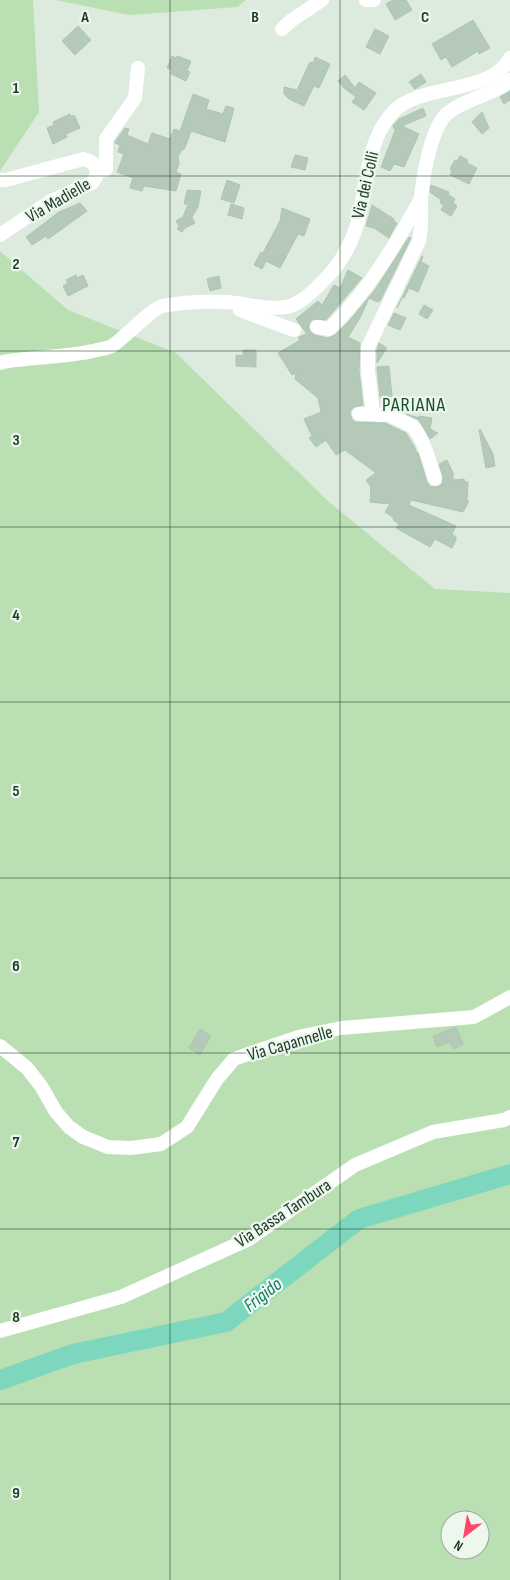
<svg xmlns="http://www.w3.org/2000/svg" width="510" height="1580" viewBox="0 0 510 1580" font-family="'Sofia Sans Condensed',sans-serif">
<style>
.green{fill:#b9dfb2;fill-rule:evenodd}
.lines{fill:none;stroke-linecap:round;stroke-linejoin:round}
.river{stroke:#7dd7bf;stroke-width:20}
.building{fill:#b5c9b9;stroke:#aec5b2}
.minor{stroke:#fff;stroke-width:14}
.grid{fill:none;stroke:#1d3b26;stroke-width:1;stroke-opacity:0.55}
.labels{text-anchor:middle;stroke-width:4.5;stroke-linejoin:round;paint-order:stroke}
.street-label{font-size:18px;fill:#1d3b26;stroke:#edf7ee}
.water-label{font-size:19px;font-style:italic;fill:#117d62;stroke:#edf7ee}
.quarter-label{font-size:20px;letter-spacing:1px;fill:#174f2a;stroke:#edf7ee}
.grid-label{font-size:16px;text-anchor:middle;font-weight:bold;fill:#1d3b26;stroke:#edf7ee;stroke-width:4.5;stroke-linejoin:round;paint-order:stroke}
</style>
<rect width="100%" height="100%" fill="#ddebde"/>
<g class="green">
<path d="M0 0H33L39 112 0 171Z"/>
<path d="M56 0H246L237 7 129 15Z"/>
<path d="M0 251 68 310 176 353 329 502 435 589 510 593V1580H0ZM450 1520H480V1550H450Z"/>
</g>
<g class="lines">
<path class="river" d="M0 1380 73 1354 226 1322 359 1219 510 1174"/>
</g>
<g class="building">
<path d="M393 0H406L412 10 395 20 386 4Z"/>
<path d="M473 20 490 48 479 54 478 51 452 67 446 57 441 60 432 44Z"/>
<path d="M78 26 91 40 75 55 62 41Z"/>
<path d="M375 29 389 36 380 54 366 47Z"/>
<path d="M172 56 176 58 177 56 191 61 187 71 190 72 186 81 171 74 172 70 167 68Z"/>
<path d="M315 57 330 64 319 88 314 86 304 106 289 99 284 94V87L297 90 310 62 313 63Z"/>
<path d="M421 74 426 82 415 89 409 82Z"/>
<path d="M345 75 355 88 359 82 376 93 364 110 352 102 356 97 344 88 338 81Z"/>
<path d="M510 91V100L504 104 500 97Z"/>
<path d="M193 94 209 100 206 109 223 114 226 106 234 108 225 142 191 131 185 148 181 151 178 157 179 164 176 172 181 174 176 191 144 186 142 191 130 188 133 178 117 172 124 154 118 152 120 145 115 143V142L125 128 129 129 127 135 148 144 152 133 170 139 174 129 180 131Z"/>
<path d="M423 108 426 116 402 126 419 134 404 167 394 164 390 171 381 167 396 128 394 129 393 126 399 119Z"/>
<path d="M482 112 489 128 482 134 472 122Z"/>
<path d="M70 114 71 117 74 115 80 128 66 134 67 137 53 144 47 128 54 125 53 122Z"/>
<path d="M295 155 308 158 305 170 291 167Z"/>
<path d="M460 156 468 160 467 163 477 168 469 184 450 175 452 171 450 169 455 160 457 161Z"/>
<path d="M227 180 240 185 234 203 221 199Z"/>
<path d="M431 185 449 192 448 194 455 199 453 203 457 206 451 216 441 210 444 205 440 203 441 200 430 192Z"/>
<path d="M187 190 201 191 198 207 192 217 195 223 185 228 182 232 177 229 179 226 176 221 183 217 188 204H184Z"/>
<path d="M80 203 87 211 48 239 46 236 32 245 26 237 59 212Z"/>
<path d="M231 204 244 208 242 219 228 215Z"/>
<path d="M372 205 394 219V221L397 223 389 238 374 228 366 226Z"/>
<path d="M282 208 310 219 304 236 298 234 280 268 266 261 262 269 254 265 261 252 263 253 280 221Z"/>
<path d="M409 237 411 238 380 301 379 300 378 302 369 298 360 318 348 337 360 343 359 371 362 397H361L362 398 363 405 354 407 351 410 350 414 352 419 355 422 385 423 406 433 415 448 416 449 414 450 418 453 427 482 430 486 437 487 442 484 443 477 439 464 447 460 453 473V480L464 479 465 482H468L467 501H469L463 512 411 500 409 505 456 526 452 534 456 537V540L452 548 435 539 430 547 396 528 399 524 393 520 394 518 385 512 390 504 370 502 371 487 366 480 376 473 345 450 336 455 326 440 316 447 309 438 312 436 304 419 321 412 318 398 295 379 296 373 292 375 278 353 299 341V337L301 336 307 334 296 319 318 301 322 305 334 285 340 288 348 270 362 278 326 320 314 319 311 321 309 325V330L315 335 328 338 335 335 349 321 375 290Z"/>
<path d="M422 256H423L421 262 429 266 418 292 409 288 404 298 402 297 397 308Z"/>
<path d="M76 275 77 278 83 275 88 286 68 296 63 286 68 283 66 280Z"/>
<path d="M219 276 221 288 210 291 207 279Z"/>
<path d="M424 305 433 310 427 319 419 314Z"/>
<path d="M394 313 406 318 400 330 388 325Z"/>
<path d="M379 343 387 348 377 363V349Z"/>
<path d="M243 350H256V367L236 366V355L243 356Z"/>
<path d="M389 366 392 396 380 397 377 367Z"/>
<path d="M406 414 419 418V416L432 418 430 429 438 433 430 439 419 420Z"/>
<path d="M480 429 493 454 495 466 486 468 479 430Z"/>
<path d="M456 1027 463 1044 453 1049 450 1042 437 1047 433 1036Z"/>
<path d="M200 1029 211 1036 200 1055 189 1048Z"/>
</g>
<g class="lines">
<g class="minor">
<path d="M366 0H374"/>
<path d="M282 29 292 20 322 0"/>
<path d="M97 172 106 169V139L135 98 138 68"/>
<path d="M0 180H6L83 159C96 161 101 173 92 183L51 201 0 235"/>
<path d="M240 310 294 330"/>
<path d="M317 327 329 329C366 294 396 245 420 200"/>
<path d="M0 363C8 360 18 360 26 359 50 356 75 356 97 350 102 349 108 348 112 346 123 339 153 308 162 306 183 302 205 301 226 302 246 303 279 314 297 303 310 296 329 276 338 264 348 249 357 230 360 212 367 179 368 139 393 112 419 83 492 95 510 58"/>
<path d="M359 414H373"/>
<path d="M435 479C430 464 424 438 412 426L387 414 378 415 373 414 368 371V347L419 241C422 227 421 213 421 198 423 177 431 125 449 112 467 98 492 96 510 80"/>
<path d="M0 1046 27 1068 41 1086 56 1112 69 1127 83 1137 108 1147 131 1148 161 1144 187 1127 217 1079 234 1059 298 1037 341 1028 474 1017 510 997"/>
<path d="M0 1331 121 1297 249 1239 355 1165 433 1132 504 1120 510 1117"/>
</g>
</g>
<path class="grid" d="M170 0V1580M340 0V1580M0 176H510M0 351H510M0 527H510M0 702H510M0 878H510M0 1053H510M0 1229H510M0 1404H510"/>
<g class="labels">
<g class="street-label">
<text transform="translate(365 185) rotate(-77)" y="6">Via dei Colli</text>
<text transform="translate(58 200) rotate(-30)" y="6">Via Madielle</text>
<text transform="translate(290 1043) rotate(-16)" y="6">Via Capannelle</text>
<text transform="translate(283 1213) rotate(-33)" y="6">Via Bassa Tambura</text>
</g>
<g class="water-label">
<text transform="translate(262 1294) rotate(-38)" y="7">Frigido</text>
</g>
<g class="quarter-label">
<text x="414" y="411">PARIANA</text>
</g>
</g>
<g class="grid-label">
<text x="85" y="22">A</text>
<text x="255" y="22">B</text>
<text x="425" y="22">C</text>
<text x="16" y="93">1</text>
<text x="16" y="269">2</text>
<text x="16" y="445">3</text>
<text x="16" y="620">4</text>
<text x="16" y="796">5</text>
<text x="16" y="971">6</text>
<text x="16" y="1147">7</text>
<text x="16" y="1322">8</text>
<text x="16" y="1498">9</text>
</g>
<g transform="translate(465 1535) rotate(211)"><circle r="24" fill="#edf7ee" stroke="#9aac9e"/>
<path d="M0-4L9 19L0 12L-9 19Z" fill="#ff4666"/>
<text y="-8" font-size="14" font-weight="bold" text-anchor="middle" fill="#1d3b26">N</text>
</g>
</svg>
